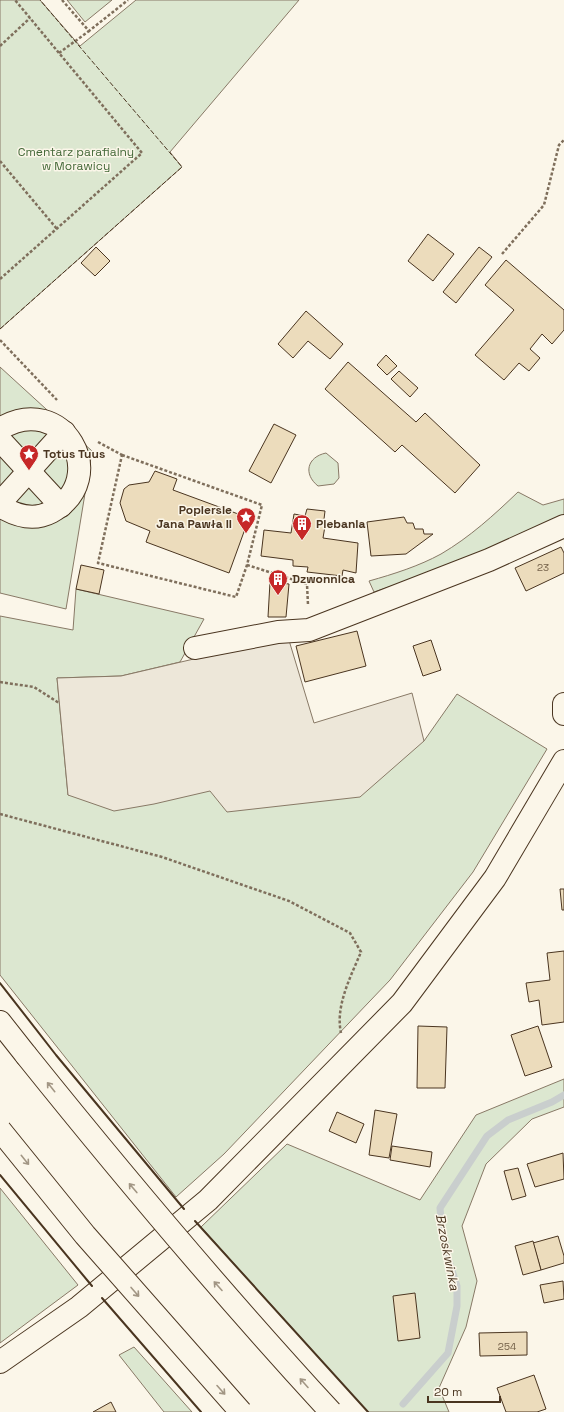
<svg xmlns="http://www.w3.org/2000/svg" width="564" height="1412" viewBox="0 0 564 1412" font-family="'Space Grotesk',sans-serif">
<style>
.green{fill:#dce7d0;stroke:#887966}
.parking{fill:#ede7d9;stroke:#887966}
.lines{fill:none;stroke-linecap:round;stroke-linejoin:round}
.stream{stroke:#c9cecd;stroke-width:7}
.building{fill:#ecdcbc;stroke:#4a3520}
.street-casing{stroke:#4a3520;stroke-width:24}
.secondary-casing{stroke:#4a3520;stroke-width:24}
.highway-casing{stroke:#4a3520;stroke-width:24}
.path{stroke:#7f6f5c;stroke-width:2.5;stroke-dasharray:3 2;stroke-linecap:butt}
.street{stroke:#fbf6e9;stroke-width:22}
.secondary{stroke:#fbf6e9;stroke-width:22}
.highway{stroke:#fbf6e9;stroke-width:22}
.highway-bridge-casing{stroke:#4a3520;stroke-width:24;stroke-linecap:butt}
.highway-bridge{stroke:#fbf6e9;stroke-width:22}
.fence{stroke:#4a3520;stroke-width:1;stroke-dasharray:5 2;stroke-linecap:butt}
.wall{stroke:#4a3520;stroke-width:2}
.oneway{stroke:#a29684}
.labels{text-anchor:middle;stroke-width:3;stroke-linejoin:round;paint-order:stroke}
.number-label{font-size:10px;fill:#725f47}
.park-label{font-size:12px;fill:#436837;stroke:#fbf6e9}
.poi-label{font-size:12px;font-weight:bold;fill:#4a3520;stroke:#fbf6e9;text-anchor:start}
.water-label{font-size:13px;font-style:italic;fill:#4a3520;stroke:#fbf6e9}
</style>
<rect width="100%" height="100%" fill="#fbf6e9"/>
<g class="green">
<path d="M0 0H40L80 46 136 0H299L170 152 182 167 0 329Z"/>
<path d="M67 0H112L85 22Z"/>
<path d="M0 367 92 451 66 609 0 593Z"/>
<path d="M326 453 338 463 339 478 334 484 318 486C303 474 307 457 326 453Z"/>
<path d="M518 492 543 505 564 499V517L459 563 374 592 369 581C394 574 419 566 441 554 470 537 494 515 518 492Z"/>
<path d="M76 589 204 619 180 662 121 676 57 678 68 795 424 741 457 694 547 749 473 872 390 980 224 1154 176 1197 0 975V616L73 630Z"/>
<path d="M564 1079V1107L532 1119 486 1164 462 1226 477 1281 466 1327 439 1388 449 1412H368L201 1227 287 1144 420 1200 476 1115Z"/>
<path d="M0 1188 78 1285 0 1343Z"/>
<path d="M134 1347 192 1412H164L119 1355Z"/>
</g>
<path class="parking" d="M288 637 314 723 412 693 424 741 360 797 227 812 210 791 154 804 114 811 68 795 57 678 121 676Z"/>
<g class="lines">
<path class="stream" d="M403 1404 448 1353 453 1327 457 1306V1286L448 1258 442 1228 440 1208 487 1136 508 1120 552 1102 564 1095"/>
</g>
<g class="building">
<path d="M428 234 454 254 433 281 408 261Z"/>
<path d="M96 247 110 261 95 276 81 263Z"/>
<path d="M479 247 492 257 456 303 443 292Z"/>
<path d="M506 260 564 310V330L552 344 542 334 530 349 540 358 529 371 519 363 504 380 475 355 514 310 485 285Z"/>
<path d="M306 311 343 344 330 359 308 341 293 358 278 344Z"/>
<path d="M386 355 397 366 387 375 377 365Z"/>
<path d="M348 362 416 422 425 413 480 465 455 493 402 445 395 452 325 389Z"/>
<path d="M399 371 418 388 410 397 391 379Z"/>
<path d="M274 424 296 435 271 483 249 471Z"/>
<path d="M155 471 177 479 173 490 249 518 229 573 146 542 150 531 126 521 120 503 124 489 129 485 149 482Z"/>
<path d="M307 509 325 511 324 519 326 520 323 538 358 543 356 573 343 570 342 576 307 572 308 567 293 566V560L261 556 264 530 291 533 294 514 305 516Z"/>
<path d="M404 517 407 523H413L415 529H423L424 534H433L406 554 371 556 367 522Z"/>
<path d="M561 547 564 553V573L526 591 515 568Z"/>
<path d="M81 565 104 570 99 594 76 589Z"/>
<path d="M270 582 289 584 286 617H268Z"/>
<path d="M357 631 366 666 305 682 296 646Z"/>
<path d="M431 640 441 670 423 676 413 646Z"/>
<path d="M560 889H564V910H562Z"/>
<path d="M564 951V1022L542 1025 539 1000 529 1002 526 983 550 980 547 953Z"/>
<path d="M418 1026 447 1027 445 1088H417Z"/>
<path d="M538 1026 552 1067 525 1076 511 1035Z"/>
<path d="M375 1110 397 1114 389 1158 369 1155Z"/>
<path d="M337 1112 364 1124 356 1143 329 1131Z"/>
<path d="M392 1146 432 1152 430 1167 390 1160Z"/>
<path d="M563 1153 564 1179 535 1187 527 1164Z"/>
<path d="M518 1168 526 1196 512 1200 504 1171Z"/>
<path d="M558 1236 564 1256V1263L541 1270 533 1243Z"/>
<path d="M533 1241 541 1270 523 1275 515 1246Z"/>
<path d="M563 1281 564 1299 544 1303 540 1285Z"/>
<path d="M415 1293 420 1338 398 1341 393 1296Z"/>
<path d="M527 1332V1355L480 1356 479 1333Z"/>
<path d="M534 1375 546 1409 537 1412H506L497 1388Z"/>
<path d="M111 1402 116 1412H93Z"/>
</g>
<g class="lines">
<defs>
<g id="street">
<path d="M0 429C62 390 113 478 51 512 34 521 16 516 0 506"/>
<path d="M0 440 61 506"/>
<path d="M0 503 64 432"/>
<path d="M195 648 278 632 309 630 489 560 564 526"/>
<path d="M564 704V714"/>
</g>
<path id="secondary" d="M0 1362 79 1307 208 1200 402 1003 495 878 564 761"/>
<path id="highway" d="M0 1022 26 1055"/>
</defs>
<use href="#street" class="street-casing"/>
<use href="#secondary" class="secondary-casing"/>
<use href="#highway" class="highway-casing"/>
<g class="path">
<path d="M62 0 89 31 128 0"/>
<path d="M0 46 30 18"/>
<path d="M59 53 89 31"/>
<path d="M0 161 57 229"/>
<path d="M502 254 544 205 559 145 564 140"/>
<path d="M0 279 142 153 15 0"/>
<path d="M0 340 57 400"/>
<path d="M98 442 122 455"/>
<path d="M122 455 262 505 247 565 236 597 98 563Z"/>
<path d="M247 565 307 584 308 605"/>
<path d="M0 682 34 687 59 703"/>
<path d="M0 814 162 857 289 901 350 933 361 952C351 976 335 1006 341 1033"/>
</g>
<use href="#street" class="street"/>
<use href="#secondary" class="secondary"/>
<use href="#highway" class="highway"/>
<defs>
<g id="highway-bridge">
<path d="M26 1055C124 1177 225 1297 331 1412"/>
<path d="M0 1130 85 1235 241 1412"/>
</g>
</defs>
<use href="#highway-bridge" class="highway-bridge-casing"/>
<use href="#highway-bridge" class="highway-bridge"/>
<path class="fence" d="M0 329 182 167 40 0"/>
<g class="wall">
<path d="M0 983 56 1055 184 1209"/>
<path d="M0 1175 92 1286"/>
<path d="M195 1221 368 1412"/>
<path d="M102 1298 201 1412"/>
</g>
</g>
<defs><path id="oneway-shaft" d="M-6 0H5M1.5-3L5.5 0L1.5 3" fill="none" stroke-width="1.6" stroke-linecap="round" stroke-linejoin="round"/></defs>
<g class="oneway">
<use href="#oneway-shaft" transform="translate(51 1087) rotate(-129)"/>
<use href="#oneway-shaft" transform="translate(25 1160) rotate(51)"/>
<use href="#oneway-shaft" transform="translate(133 1188) rotate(-130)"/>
<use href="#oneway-shaft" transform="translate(218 1286) rotate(-132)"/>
<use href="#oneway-shaft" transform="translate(135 1292) rotate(49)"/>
<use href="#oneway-shaft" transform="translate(304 1383) rotate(-132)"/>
<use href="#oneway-shaft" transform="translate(221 1390) rotate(48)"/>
</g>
<defs>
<symbol id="sight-pin" viewBox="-11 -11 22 30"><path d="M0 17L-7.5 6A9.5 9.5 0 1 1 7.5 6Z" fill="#c62828" stroke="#fbf6e9"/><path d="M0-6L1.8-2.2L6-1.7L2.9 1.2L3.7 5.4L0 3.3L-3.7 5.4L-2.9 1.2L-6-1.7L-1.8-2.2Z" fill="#fff"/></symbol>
<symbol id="building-pin" viewBox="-11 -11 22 30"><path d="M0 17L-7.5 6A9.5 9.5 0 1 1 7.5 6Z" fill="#c62828" stroke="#fbf6e9"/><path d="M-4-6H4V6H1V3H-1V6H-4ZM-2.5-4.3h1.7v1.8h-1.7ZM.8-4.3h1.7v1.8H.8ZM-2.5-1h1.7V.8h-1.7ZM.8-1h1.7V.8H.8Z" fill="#fff"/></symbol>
</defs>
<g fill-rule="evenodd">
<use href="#sight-pin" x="18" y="443" width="22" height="30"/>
<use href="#sight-pin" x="235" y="506" width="22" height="30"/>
<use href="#building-pin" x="291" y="513" width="22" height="30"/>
<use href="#building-pin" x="267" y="568" width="22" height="30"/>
</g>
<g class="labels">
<g class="number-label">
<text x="543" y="571">23</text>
<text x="507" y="1350">254</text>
</g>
<g class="park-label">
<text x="76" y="156">Cmentarz parafialny<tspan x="76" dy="14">w Morawicy</tspan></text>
</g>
<g class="poi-label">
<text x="43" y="458">Totus Tuus</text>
<text x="232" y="514" text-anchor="end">Popiersie<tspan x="232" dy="14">Jana Pawła II</tspan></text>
<text x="316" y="528">Plebania</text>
<text x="292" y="583">Dzwonnica</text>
</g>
<g class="water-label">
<text transform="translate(448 1252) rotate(79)" y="5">Brzoskwinka</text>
</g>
</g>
<path d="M428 1396v6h72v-6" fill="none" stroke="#4a3520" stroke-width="2"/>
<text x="434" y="1396" font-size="12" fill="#4a3520" stroke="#fbf6e9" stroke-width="3" paint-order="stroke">20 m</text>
</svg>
